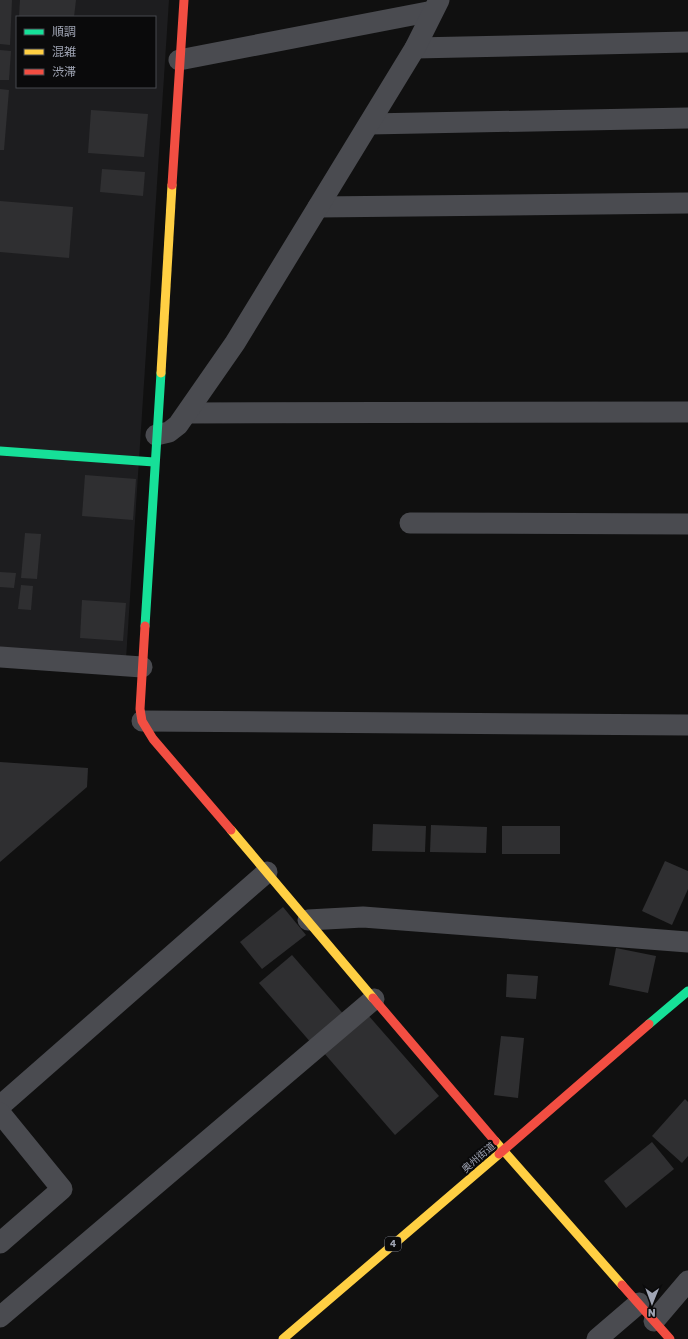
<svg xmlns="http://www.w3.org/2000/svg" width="688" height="1339" viewBox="0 0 688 1339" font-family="Rubik,'Noto Sans JP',sans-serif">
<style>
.built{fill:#1d1d1f;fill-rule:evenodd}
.building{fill:#2f2f31}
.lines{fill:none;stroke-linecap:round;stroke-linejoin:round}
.street{stroke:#4a4b50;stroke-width:21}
.fast{stroke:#16e098;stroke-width:9}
.slow{stroke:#ffcf43;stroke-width:9}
.jam{stroke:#f24e42;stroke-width:9}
.labels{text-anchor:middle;stroke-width:4;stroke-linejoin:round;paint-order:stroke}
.shield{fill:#0a0a0b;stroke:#727681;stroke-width:1}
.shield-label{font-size:9px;font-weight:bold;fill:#9fa4b3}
.street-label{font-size:10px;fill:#9fa4b3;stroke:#0a0a0b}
</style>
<rect width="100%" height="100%" fill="#101010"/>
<path class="built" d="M0 0H169L126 659 0 649ZM17 17H155V87H17Z"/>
<g class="building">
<path d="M0 0H12L10 45 0 44Z"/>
<path d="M20 0H76L74 17H19Z"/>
<path d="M0 50 11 51 9 80H0Z"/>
<path d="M0 89 9 90 4 150H0Z"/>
<path d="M91 110 148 114 144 157 88 153Z"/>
<path d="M102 169 145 172 143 196 100 192Z"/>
<path d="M0 201 73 207 69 258 0 252Z"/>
<path d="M85 475 136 479 133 520 82 516Z"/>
<path d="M25 533 41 534 37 579 21 578Z"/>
<path d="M0 572 16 573 14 588 0 587Z"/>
<path d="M21 585 33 586 31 610 18 609Z"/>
<path d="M82 600 126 603 123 641 80 638Z"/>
<path d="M0 762 88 768 87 787 0 862Z"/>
<path d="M373 824 426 826 425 852 372 851Z"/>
<path d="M431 825 487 827 486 853 430 852Z"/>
<rect x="502" y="826" width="58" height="28"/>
<path d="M665 861 688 871V889L672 925 642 911Z"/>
<path d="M283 907 306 935 262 969 240 942Z"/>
<path d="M616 948 656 956 648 993 609 985Z"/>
<path d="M292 955 346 1017 313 1045 259 983Z"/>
<path d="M507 974 538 976 536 999 506 997Z"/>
<path d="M368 1015 439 1096 395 1135 324 1053Z"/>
<path d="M501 1036 524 1038 518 1098 494 1095Z"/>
<path d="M685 1099 688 1102V1156L682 1163 652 1136Z"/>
<path d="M652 1142 674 1169 626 1208 604 1181Z"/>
</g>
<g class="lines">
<g class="street">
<path d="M415 48 688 42"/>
<path d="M179 60 433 11"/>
<path d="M369 124 688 118"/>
<path d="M318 207 688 203"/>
<path d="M187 413 688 412"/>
<path d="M156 435 169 432 178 425 235 343 415 48 439 0"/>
<path d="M410 523 688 524"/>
<path d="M0 657 142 667"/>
<path d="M142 721 688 725"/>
<path d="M308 920 363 917 688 942"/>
<path d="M0 1106 267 872"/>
<path d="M0 1113 62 1189 0 1243"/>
<path d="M0 1317 374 999"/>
<path d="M654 1321 688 1281"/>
<path d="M597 1339 639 1303"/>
</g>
<g class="fast">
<path d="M0 451 154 462"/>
<path d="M145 626 161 373"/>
<path d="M649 1024 688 991"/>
</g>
<g class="slow">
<path d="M161 373 172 185"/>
<path d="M231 830 373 998"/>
<path d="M495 1141 622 1285"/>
<path d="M283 1339 499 1154"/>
</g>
<g class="jam">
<path d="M172 185 184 0"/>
<path d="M145 626 140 709 142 721 153 739 231 830"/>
<path d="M373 998 495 1141"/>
<path d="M499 1154 649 1024"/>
<path d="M622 1285 670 1339"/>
</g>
</g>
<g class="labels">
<rect class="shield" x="385" y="1237" width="16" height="14" rx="3"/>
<g class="shield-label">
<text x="393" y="1247">4</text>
</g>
<g class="street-label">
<text transform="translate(478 1157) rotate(-41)" y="4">奥州街道</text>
</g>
</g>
<rect x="16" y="16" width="140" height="72" fill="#0a0a0b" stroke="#46484e"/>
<rect x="24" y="29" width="20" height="6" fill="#16e098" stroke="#46484e"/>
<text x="52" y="36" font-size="12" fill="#9fa4b3">順調</text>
<rect x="24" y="49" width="20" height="6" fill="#ffcf43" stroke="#46484e"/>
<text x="52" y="56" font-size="12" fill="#9fa4b3">混雑</text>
<rect x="24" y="69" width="20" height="6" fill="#f24e42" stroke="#46484e"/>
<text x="52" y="76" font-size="12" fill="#9fa4b3">渋滞</text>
<g transform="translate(652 1303) rotate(181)" stroke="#0a0a0b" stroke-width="3" paint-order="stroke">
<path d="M0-3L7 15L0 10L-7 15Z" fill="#9fa4b3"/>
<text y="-6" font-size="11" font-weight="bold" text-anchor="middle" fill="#9fa4b3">N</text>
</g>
</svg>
